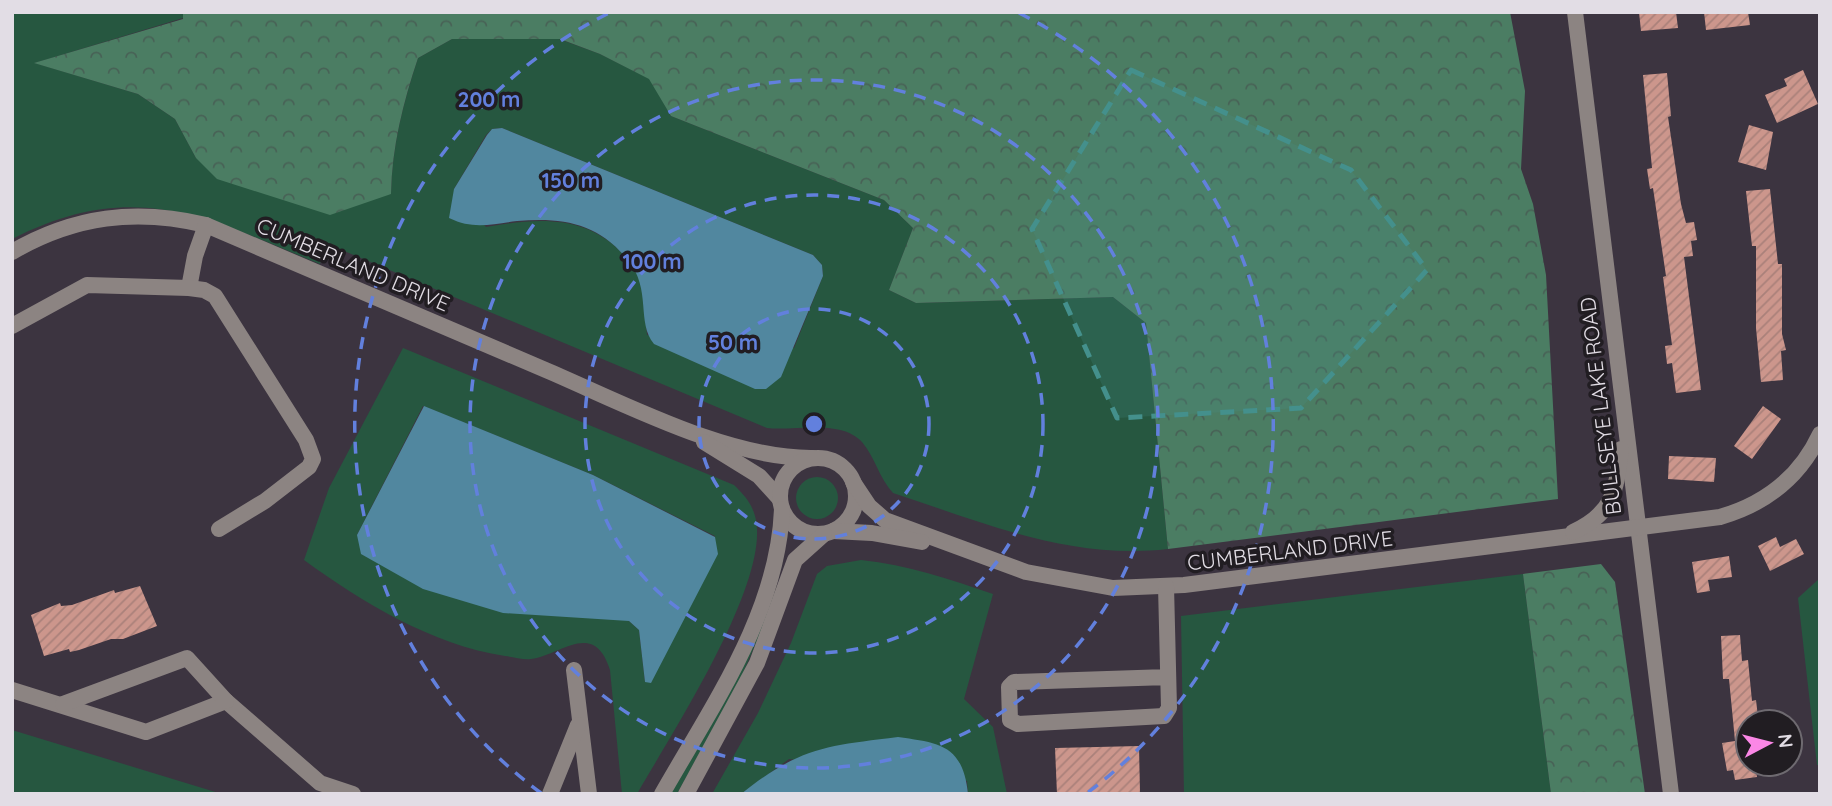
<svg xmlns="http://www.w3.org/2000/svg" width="1832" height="806" viewBox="0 0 1832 806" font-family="Quicksand,sans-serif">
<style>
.grass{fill:#265740;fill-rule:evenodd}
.forest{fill:url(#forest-crowns)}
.water{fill:#51879f}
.building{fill:url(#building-hatch)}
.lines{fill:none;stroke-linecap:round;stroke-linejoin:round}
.minor{stroke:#8c8482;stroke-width:16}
.marked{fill:#44908c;fill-opacity:0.2;stroke:#44908c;stroke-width:5;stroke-dasharray:14 9;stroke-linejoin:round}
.ring{fill:none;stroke:#6280dd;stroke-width:3.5;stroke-dasharray:12 9}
.labels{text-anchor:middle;stroke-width:7;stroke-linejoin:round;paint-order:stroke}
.street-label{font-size:21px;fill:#e2dde5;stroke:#211d22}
.centre{fill:#6280dd;stroke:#211d22;stroke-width:3.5}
.ring-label{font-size:21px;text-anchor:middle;font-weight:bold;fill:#6280dd;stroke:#211d22;stroke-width:7;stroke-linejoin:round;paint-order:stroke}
</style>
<defs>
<pattern id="forest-crowns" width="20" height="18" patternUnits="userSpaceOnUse" patternTransform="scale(1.75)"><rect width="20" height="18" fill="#4b7d63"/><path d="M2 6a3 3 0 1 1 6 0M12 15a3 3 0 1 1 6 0" fill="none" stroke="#486256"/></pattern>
<pattern id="building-hatch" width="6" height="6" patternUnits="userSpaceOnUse" patternTransform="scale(1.75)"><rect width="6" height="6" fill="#cc968c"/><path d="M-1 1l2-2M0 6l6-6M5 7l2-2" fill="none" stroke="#aa817a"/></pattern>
</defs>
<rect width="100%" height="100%" fill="#3c3440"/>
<g class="grass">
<path d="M12 12H183V18L35 63 138 94 175 119 196 158 391 194C392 146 403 104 418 58L452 39H559L600 54 650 79 671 116 884 200 913 228 889 290 916 303 1113 297 1146 323 1168 549C1069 560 985 523 893 493 879 478 875 457 862 442 841 419 796 431 767 428L325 243 320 264C205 217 134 177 12 239ZM502 128 813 255 822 265 823 276 794 348 647 335C645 316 647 294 639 276 636 268 628 260 623 254 586 214 536 218 486 227L454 189 486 135 492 129Z"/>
<path d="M403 348 734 485C744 495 751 502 755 516 773 579 670 736 637 794H622L610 670C594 619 561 655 531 659 523 660 513 657 505 656 432 645 362 602 304 560L329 488ZM423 406 593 475 715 536 645 682 639 630 629 621 357 535Z"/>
<circle cx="817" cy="498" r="21"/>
<path d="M784 559 766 620 742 675 677 794H669L776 585Z"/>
<path d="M861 560C908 565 949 579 993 594L964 699 993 727 1007 794H968L967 781 789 759 741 794H712L758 713 791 643 817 574 827 566Z"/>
<path d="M1523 574 1551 794H1184L1181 616Z"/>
<path d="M1820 578V765H1817L1798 598Z"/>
<path d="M12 730 222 794H12Z"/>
</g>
<g class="forest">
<path d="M183 12H1510L1525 91 1521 169 1533 204 1546 275 1558 499 1168 549 1146 323 1113 297 916 303 889 290 913 228 884 200 671 116 649 79 600 54 560 39H452L418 58C403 103 392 146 391 194L330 215 217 179 196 158 175 119 138 94 34 63 183 19Z"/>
<path d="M1601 564 1615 582 1645 794H1551L1523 574Z"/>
</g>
<g class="water">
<path d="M502 128 813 255 822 265 823 276 781 377 766 389H755L654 344C636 322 652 290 628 260 598 223 563 217 517 221 491 224 474 230 449 218L454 189 487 135 492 129Z"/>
<path d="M424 406 593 475 715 537 718 554 651 683 645 682 639 630 629 621 503 613 423 589 361 554 357 535Z"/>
<path d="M898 737C940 743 963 745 968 794H741C800 747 826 746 898 737Z"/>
</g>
<g class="building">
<path d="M1639 12H1676L1678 28 1641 31Z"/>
<path d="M1704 12H1748L1750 25 1706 30Z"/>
<path d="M1803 70 1818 104 1777 123 1765 95 1787 86 1784 79Z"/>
<path d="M1667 73 1671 116 1668 117 1681 204 1686 223 1694 222 1697 240 1691 241 1693 256 1684 257 1701 390 1676 393 1672 363 1667 364 1665 346 1672 345 1663 277 1666 276 1653 188 1650 189 1647 169 1652 168 1643 75Z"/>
<path d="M1749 125 1773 132 1766 170 1738 162Z"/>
<path d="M1770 189 1778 264H1782V334L1786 350 1781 351 1783 380 1761 382 1756 328V246H1752L1746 191Z"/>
<path d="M1763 406 1781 419 1752 459 1734 446Z"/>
<path d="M1669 456 1716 458 1714 482 1668 479Z"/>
<path d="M1776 537 1780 547 1796 539 1804 554 1770 571 1758 546Z"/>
<path d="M1729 556 1732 577 1708 580 1710 591 1697 593 1692 562Z"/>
<path d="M140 586 157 626 123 639H111L79 650 70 652 69 649 44 656 31 615 60 603 61 606 72 605 114 590 115 593Z"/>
<path d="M1740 635 1742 661 1748 660 1752 701 1756 700 1758 717 1748 718V764H1755L1757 777 1735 780 1733 770 1727 771 1722 743 1735 741 1729 679H1723L1721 636Z"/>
<path d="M1139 746 1140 793 1057 794 1055 748Z"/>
</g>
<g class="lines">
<g class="minor">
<path d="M1575 12 1671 794"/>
<path d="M12 252C74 216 136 208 206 225 320 273 434 322 548 371 625 404 729 459 813 458"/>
<path d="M189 288 195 256 206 225"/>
<path d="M12 326 87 285 189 288 204 290 215 296 306 440 313 459 309 467 265 501 219 529"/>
<path d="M704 442 759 476 779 498"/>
<circle cx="818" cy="496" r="38"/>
<path d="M853 482 869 506 885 520 1026 572 1113 588 1184 585 1720 517C1765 504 1800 477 1820 434"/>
<path d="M833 531 872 533 922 542"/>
<path d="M1573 532C1614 513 1616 491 1621 449"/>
<path d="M1166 586 1169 708 1164 716 1018 724 1010 720 1009 687 1014 682 1168 677"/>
<path d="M574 670 589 794"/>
<path d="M12 690 146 732 226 701 320 783 353 794"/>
<path d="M63 704 187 658 226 701"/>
<path d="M550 794 578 725"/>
<path d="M662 794C712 706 778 613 782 509"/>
<path d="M686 794 757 663 795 560 824 534"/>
</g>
</g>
<path class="marked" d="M1131 70 1351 170 1427 270 1301 408 1117 418 1032 229Z"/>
<g class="ring">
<circle cx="814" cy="424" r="115"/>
<circle cx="814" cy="424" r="229"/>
<circle cx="814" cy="424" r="344"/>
<path d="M541 793A459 459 0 0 1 609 13M1019 13A459 459 0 0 1 1087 793"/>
</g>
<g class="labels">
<g class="street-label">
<text transform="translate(353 265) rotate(23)" y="7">CUMBERLAND DRIVE</text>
<text transform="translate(1601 406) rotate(-97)" y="7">BULLSEYE LAKE ROAD</text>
<text transform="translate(1290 551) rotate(-7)" y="7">CUMBERLAND DRIVE</text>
</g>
</g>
<circle cx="814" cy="424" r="10" class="centre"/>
<g class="ring-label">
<text x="489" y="107">200 m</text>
<text x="571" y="188">150 m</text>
<text x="652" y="269">100 m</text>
<text x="733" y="350">50 m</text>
</g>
<rect width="1832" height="806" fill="none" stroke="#e2dde5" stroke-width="28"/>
<g transform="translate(1769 743) rotate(83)"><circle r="33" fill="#211d22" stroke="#6e6a70" stroke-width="2"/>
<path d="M0-5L12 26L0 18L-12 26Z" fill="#fb87e6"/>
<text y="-10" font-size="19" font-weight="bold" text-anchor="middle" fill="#e2dde5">N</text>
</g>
</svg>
